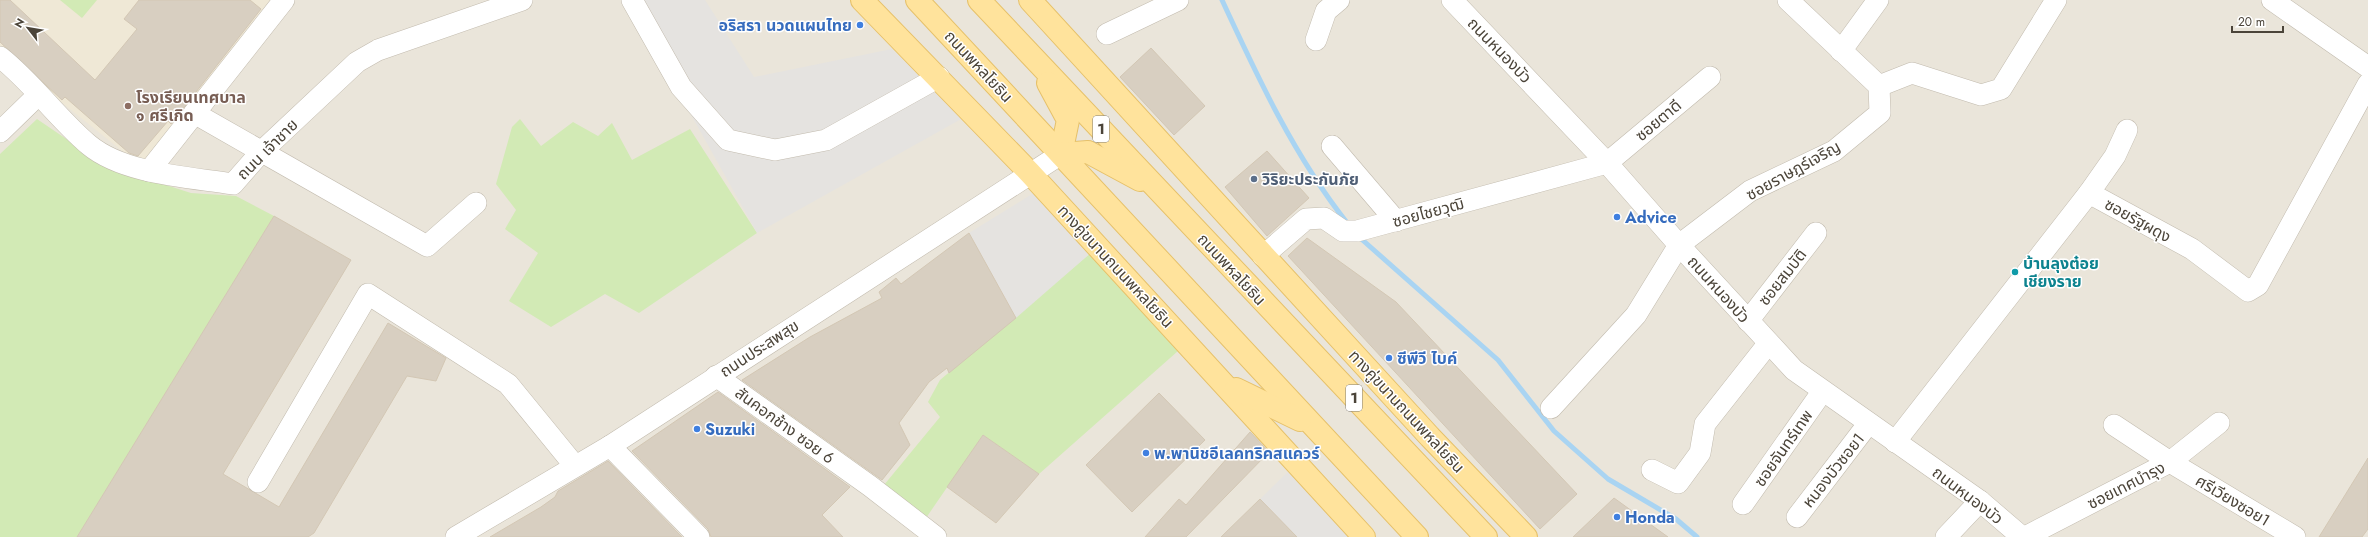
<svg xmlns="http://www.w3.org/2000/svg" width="2368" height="537" viewBox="0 0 2368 537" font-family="Jost,'Noto Sans Thai',sans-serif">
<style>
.residential{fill:#eae5da}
.education{fill:#efe8d6}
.green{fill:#d2eab5}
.parking{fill:#e5e3e0}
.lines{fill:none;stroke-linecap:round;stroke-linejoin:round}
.stream{stroke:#a9d4f2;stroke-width:5}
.building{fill:#d8cfc1;stroke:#d3c7b4}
.minor-casing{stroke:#c2bbae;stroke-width:22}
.major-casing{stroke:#e6c16a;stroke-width:24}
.minor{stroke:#fff;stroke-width:21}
.major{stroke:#ffe39c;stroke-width:22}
.shop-dot{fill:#3f7fe0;stroke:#fff;stroke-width:1.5}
.education-dot{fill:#8d6e63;stroke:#fff;stroke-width:1.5}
.service-dot{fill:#5c6f8a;stroke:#fff;stroke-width:1.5}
.culture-dot{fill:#0f9aa8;stroke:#fff;stroke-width:1.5}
.labels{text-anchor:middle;stroke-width:3;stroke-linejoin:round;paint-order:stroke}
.shield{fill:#fff;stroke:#817c74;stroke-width:1}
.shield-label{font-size:15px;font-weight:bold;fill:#4b4439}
.shop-label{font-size:16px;font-weight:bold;fill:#366cbe;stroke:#fff;text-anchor:start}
.street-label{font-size:16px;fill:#4b4439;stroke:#fff}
.education-label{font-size:16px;font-weight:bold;fill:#785e54;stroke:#fff;text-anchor:start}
.service-label{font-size:16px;font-weight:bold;fill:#4e5e75;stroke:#fff;text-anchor:start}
.culture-label{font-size:16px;font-weight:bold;fill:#0d838f;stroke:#fff;text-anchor:start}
</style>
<rect width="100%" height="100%" fill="#f6f3ec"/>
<rect class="residential" x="0" y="0" width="2368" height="537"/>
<path class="education" d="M0 0H274L147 160 136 162 0 53Z"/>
<g class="green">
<path d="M60 0H97L82 18Z"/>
<path d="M37 119 106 166 191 193 236 196 274 216 77 537H0V154Z"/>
<path d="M520 119 541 146 573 122 598 136 612 123 632 160 690 129 757 233 639 313 605 294 551 327 509 301 538 253 505 229 516 210 496 184 512 127Z"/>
<path d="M1093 251 1178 351 1039 474 983 435 926 518 884 485 940 417 928 402 940 380Z"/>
</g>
<g class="parking">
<path d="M627 0H705L754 77 892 49 963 118 757 233Z"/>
<path d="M1037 191 1093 251 1016 318 969 233Z"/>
<path d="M1292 468 1355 537H1297L1260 499Z"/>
</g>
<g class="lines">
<g class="stream">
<path d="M1222 0C1258 78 1294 156 1348 224"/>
<path d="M1358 236 1498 360 1554 431 1608 479 1676 519 1697 537"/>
</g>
</g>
<g class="building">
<path d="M0 0H10L95 80 137 29 124 19 139 0H250L261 9 171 124 168 121 138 156 129 153 65 97 62 100 0 42Z"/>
<path d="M1151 48 1205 106 1174 135 1120 77Z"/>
<path d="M1267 151 1309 198 1267 236 1225 187Z"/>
<path d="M274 216 351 260 223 474 279 507 388 323 446 358 436 381 407 376 314 533 308 537H77Z"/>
<path d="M969 233 1016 318 949 373 947 368 929 382 899 423 910 445 882 480 742 380 810 337 882 298 879 292 896 278 901 284Z"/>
<path d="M1307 238 1396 302 1577 494 1540 529 1288 256Z"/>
<path d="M718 392 850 487 822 515 843 537H711L708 529 632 451Z"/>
<path d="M1159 393 1205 440 1132 512 1086 465Z"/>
<path d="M1250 432 1269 452 1186 537H1145L1179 499 1186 505Z"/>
<path d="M983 435 1039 474 996 523 947 487Z"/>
<path d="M2368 458V529L2362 537H2319Z"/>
<path d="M608 461 682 537H490L541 507 555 497 558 491Z"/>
<path d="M1614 498 1668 537H1573Z"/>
<path d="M1260 499 1297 537H1221Z"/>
</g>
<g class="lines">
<defs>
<g id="minor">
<path d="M632 0 681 87 728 140 775 150 826 140 939 77"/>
<path d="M1452 0 1607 163 1679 245 1794 370 1980 501 2022 537"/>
<path d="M2272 0 2368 67"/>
<path d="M1107 34 1178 0"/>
<path d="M1316 40 1326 11 1339 0"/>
<path d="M1841 51 1878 0"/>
<path d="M0 57C33 83 57 118 89 145 124 174 189 177 233 184L261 152 357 62 378 50 522 0"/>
<path d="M1879 86 1912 73 1981 95 2001 89 2056 0"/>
<path d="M194 113 427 246 476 203"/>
<path d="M0 132 38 95"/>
<path d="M1332 146 1396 221"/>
<path d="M149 171 284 0"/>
<path d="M2089 193 2115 156 2127 130"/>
<path d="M1263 256 1306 219 1324 218 1343 231H1357L1607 163 1710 77"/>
<path d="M1748 321 1816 233"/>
<path d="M716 376 870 486 936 537"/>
<path d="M1551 408 1636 315 1679 245 1750 191 1834 151 1880 113 1879 86 1788 0"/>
<path d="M2114 425 2170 462 2295 537"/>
<path d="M1895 442 2089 193 2192 249 2248 291 2258 285 2368 84"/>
<path d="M610 446 699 537"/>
<path d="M1652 470 1678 483 1700 453 1705 424 1768 344"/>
<path d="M258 482 368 294 508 384 575 466"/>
<path d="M1743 504 1822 392"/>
<path d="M1797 517 1868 424"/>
<path d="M456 537 610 446 1061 154"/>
<path d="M1946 537 1980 501"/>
<path d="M2025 537 2170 462 2219 423"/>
</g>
<g id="major">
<path d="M862 0 1030 173 1364 537"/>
<path d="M917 0 1417 537"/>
<path d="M979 0 1486 537"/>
<path d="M1030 0 1430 437 1526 537"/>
<path d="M1048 83 1068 120 1061 154"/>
<path d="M1061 154 1088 152 1140 180"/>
<path d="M1236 389 1300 420"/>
</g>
</defs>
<use href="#minor" class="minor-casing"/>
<use href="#major" class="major-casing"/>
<use href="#minor" class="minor"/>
<use href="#major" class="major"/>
</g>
<g class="shop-dot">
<circle cx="860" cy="25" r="4"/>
<circle cx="1617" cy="217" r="4"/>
<circle cx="1389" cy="358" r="4"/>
<circle cx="697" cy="429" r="4"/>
<circle cx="1146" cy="453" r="4"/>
<circle cx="1617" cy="517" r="4"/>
</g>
<circle class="education-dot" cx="128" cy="106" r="4"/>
<circle class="service-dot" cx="1254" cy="179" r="4"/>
<circle class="culture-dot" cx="2015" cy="272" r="4"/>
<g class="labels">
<g class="shield">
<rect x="1093" y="116" width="16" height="26" rx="3"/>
<rect x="1346" y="385" width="16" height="26" rx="3"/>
</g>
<g class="shield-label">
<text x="1101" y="134">1</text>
<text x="1354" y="403">1</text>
</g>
<g class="shop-label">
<text x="852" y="31" text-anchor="end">อริสรา นวดแผนไทย</text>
<text x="1625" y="223">Advice</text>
<text x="1397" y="364">ซีพีวี ไบค์</text>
<text x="705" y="435">Suzuki</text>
<text x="1154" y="459">พ.พานิชอีเลคทริคสแควร์</text>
<text x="1625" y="523">Honda</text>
</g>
<g class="street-label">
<text transform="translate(1500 50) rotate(46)" y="6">ถนนหนองบัว</text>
<text transform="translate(979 66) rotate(47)" y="6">ถนนพหลโยธิน</text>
<text transform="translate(1658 120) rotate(-40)" y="6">ซอยตาดี</text>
<text transform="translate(267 149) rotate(-45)" y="6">ถนน เจ้าชาย</text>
<text transform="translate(1793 170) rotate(-29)" y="6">ซอยราษฎร์เจริญ</text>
<text transform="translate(1428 212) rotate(-15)" y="6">ซอยไชยวุฒิ</text>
<text transform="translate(2138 220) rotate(29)" y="6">ซอยรัฐผดุง</text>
<text transform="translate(1116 266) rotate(47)" y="6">ทางคู่ขนานถนนพหลโยธิน</text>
<text transform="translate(1232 269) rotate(47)" y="6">ถนนพหลโยธิน</text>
<text transform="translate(1782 277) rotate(-52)" y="6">ซอยสมบัติ</text>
<text transform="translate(1719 289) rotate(48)" y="6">ถนนหนองบัว</text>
<text transform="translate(759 348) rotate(-33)" y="6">ถนนประสพสุข</text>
<text transform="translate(1407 411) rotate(47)" y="6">ทางคู่ขนานถนนพหลโยธิน</text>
<text transform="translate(785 425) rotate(36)" y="6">สันคอกช้าง ซอย 6</text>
<text transform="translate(1783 448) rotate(-55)" y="6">ซอยจันทร์เทพ</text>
<text transform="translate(1833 470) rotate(-52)" y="6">หนองบัวซอย1</text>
<text transform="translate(2126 485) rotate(-27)" y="6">ซอยเทศบำรุง</text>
<text transform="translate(1968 495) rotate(37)" y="6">ถนนหนองบัว</text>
<text transform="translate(2233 500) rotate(31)" y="6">ศรีเวียงซอย1</text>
</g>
<g class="education-label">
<text x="136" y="103">โรงเรียนเทศบาล<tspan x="136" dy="18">๑ ศรีเกิด</tspan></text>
</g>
<g class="service-label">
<text x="1262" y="185">วิริยะประกันภัย</text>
</g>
<g class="culture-label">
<text x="2023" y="269">บ้านลุงต๋อย<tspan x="2023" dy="18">เชียงราย</tspan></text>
</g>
</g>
<g transform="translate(28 28) rotate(301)" stroke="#ffffff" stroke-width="3" paint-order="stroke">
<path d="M0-3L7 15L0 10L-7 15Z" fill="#4b4439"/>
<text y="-6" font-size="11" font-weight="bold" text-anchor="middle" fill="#4b4439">N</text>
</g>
<path d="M2232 26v6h51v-6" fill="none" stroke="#4b4439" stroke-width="2"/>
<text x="2238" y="26" font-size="12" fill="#4b4439" stroke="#ffffff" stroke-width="3" paint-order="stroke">20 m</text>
</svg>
